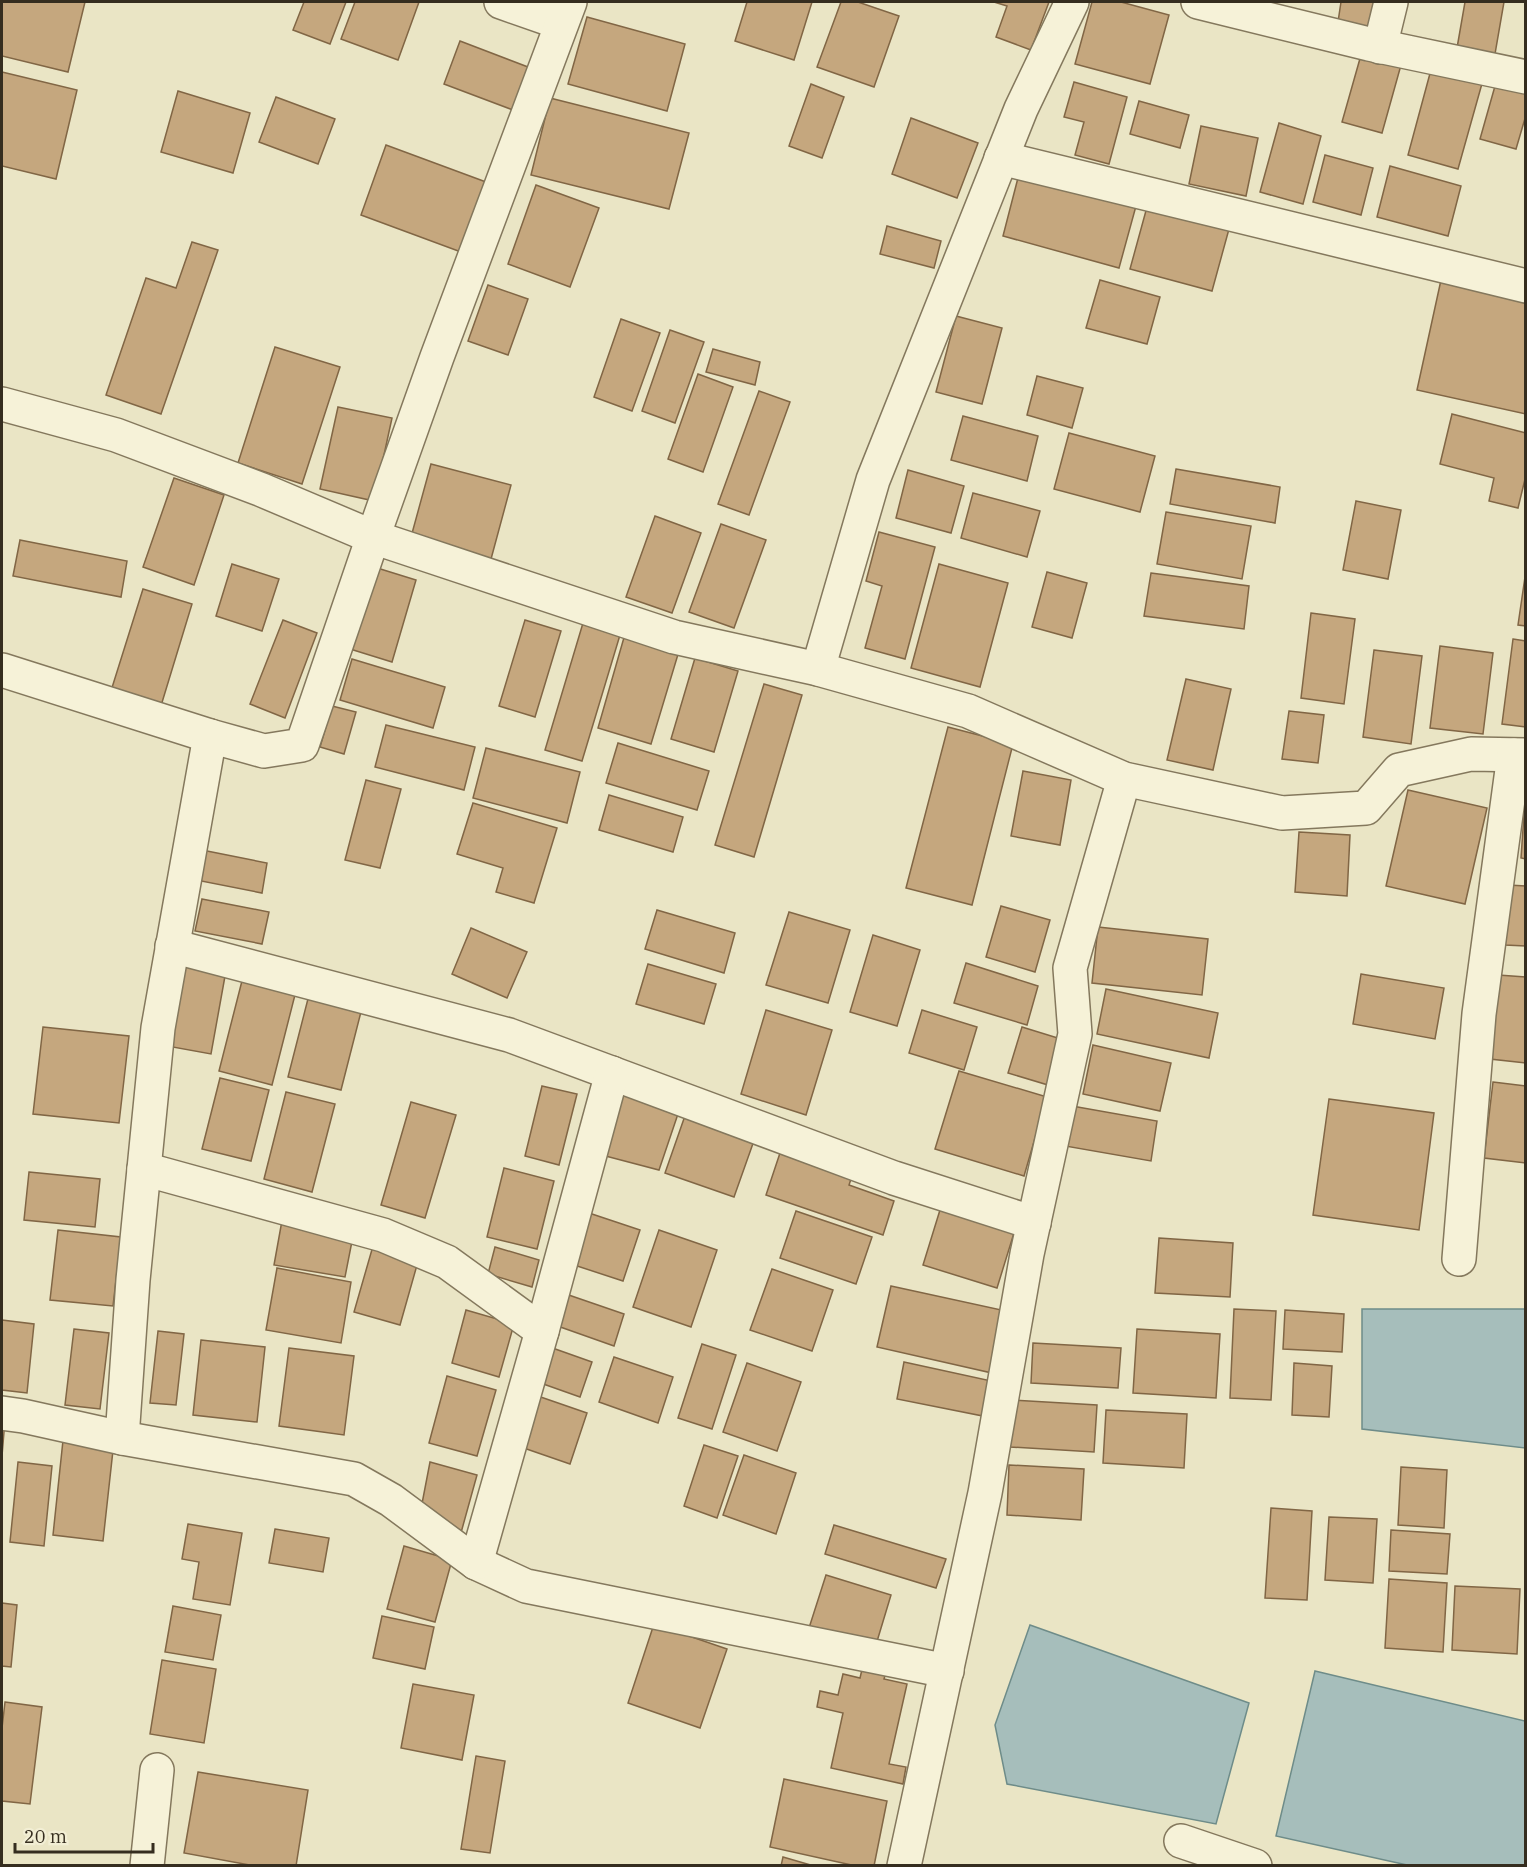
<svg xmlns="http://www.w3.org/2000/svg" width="1527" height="1867" viewBox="0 0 1527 1867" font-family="'IBM Plex Serif',serif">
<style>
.water{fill:#a6bebb;stroke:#6e8c89;stroke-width:1.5}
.building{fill:#c5a77e;stroke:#816645;stroke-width:1.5}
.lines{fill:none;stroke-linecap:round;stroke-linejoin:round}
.street-casing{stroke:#84785d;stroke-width:36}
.street{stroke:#f6f2d8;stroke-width:33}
</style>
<rect width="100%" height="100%" fill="#eae5c5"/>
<g class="water">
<path d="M1362 1309H1525V1448L1362 1429Z"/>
<path d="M1030 1625 1249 1703 1216 1824 1007 1784 995 1725Z"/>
<path d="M1315 1671 1525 1721V1865H1407L1276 1836Z"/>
</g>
<g class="building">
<path d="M2 2H85L68 72 2 56Z"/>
<path d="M304 2H346L330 44 293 30Z"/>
<path d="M355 2H419L398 60 341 39Z"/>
<path d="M747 2H812L794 60 735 41Z"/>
<path d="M841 2H858L899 16 874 87 817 67Z"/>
<path d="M994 2H1049L1031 50 996 37 1007 6Z"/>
<path d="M1092 2H1121L1169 15 1150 84 1075 64Z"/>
<path d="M1341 2H1379L1374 28 1338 22Z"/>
<path d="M1465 2H1504L1495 54 1457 48Z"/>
<path d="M587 17 685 44 667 111 568 84Z"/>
<path d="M460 41 528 67 513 110 444 84Z"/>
<path d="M1361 55 1401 65 1382 133 1342 122Z"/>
<path d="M1432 66 1483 80 1458 169 1408 155Z"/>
<path d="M2 72 77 90 56 179 2 166Z"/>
<path d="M1497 79 1526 86V115L1516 149 1480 139Z"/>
<path d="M1074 82 1127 97 1109 164 1075 155 1084 122 1064 117Z"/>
<path d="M811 84 844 97 822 158 789 146Z"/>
<path d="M178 91 250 113 233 173 161 152Z"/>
<path d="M276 97 335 119 318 164 259 142Z"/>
<path d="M550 98 689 133 669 209 531 175Z"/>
<path d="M1139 101 1189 115 1180 148 1130 134Z"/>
<path d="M911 118 978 143 957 198 892 174Z"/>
<path d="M1279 123 1321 136 1303 204 1260 192Z"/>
<path d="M1201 126 1258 138 1246 196 1189 184Z"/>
<path d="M386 145 486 182 461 252 361 215Z"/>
<path d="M1325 155 1373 168 1361 215 1313 202Z"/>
<path d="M1390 166 1461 186 1448 236 1377 217Z"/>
<path d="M1019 174 1136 206 1119 268 1003 236Z"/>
<path d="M536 185 599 208 570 287 508 264Z"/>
<path d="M1147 207 1229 229 1212 291 1130 269Z"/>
<path d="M887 226 941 241 934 268 880 254Z"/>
<path d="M192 242 218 250 161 414 106 395 146 278 176 288Z"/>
<path d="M1100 280 1160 297 1147 344 1086 328Z"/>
<path d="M1441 280 1526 298V414L1417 390Z"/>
<path d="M488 285 528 299 508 355 468 341Z"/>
<path d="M956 316 1002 328 982 404 936 392Z"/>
<path d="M621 319 660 333 632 411 594 397Z"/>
<path d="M670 330 704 342 675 423 642 411Z"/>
<path d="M275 347 340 367 302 484 238 463Z"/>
<path d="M713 349 760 362 755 385 706 372Z"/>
<path d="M698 374 733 387 703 472 668 459Z"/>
<path d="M1037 376 1083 388 1072 428 1027 415Z"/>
<path d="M759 391 790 402 749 515 718 504Z"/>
<path d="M338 407 392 418 374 501 320 489Z"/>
<path d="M1452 414 1526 433V475L1518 508 1489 501 1494 478 1440 464Z"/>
<path d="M963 416 1038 436 1027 481 951 460Z"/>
<path d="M1069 433 1155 456 1140 512 1054 489Z"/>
<path d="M431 464 511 485 491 559 411 537Z"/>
<path d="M1176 469 1280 487 1275 523 1170 504Z"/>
<path d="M908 470 964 486 951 533 896 518Z"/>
<path d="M174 478 224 495 194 585 143 567Z"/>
<path d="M973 493 1040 511 1027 557 961 538Z"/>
<path d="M1356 501 1401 510 1388 579 1343 570Z"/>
<path d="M1166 512 1251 526 1242 579 1157 564Z"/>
<path d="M655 516 701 533 672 613 626 597Z"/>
<path d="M721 524 766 540 734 628 689 612Z"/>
<path d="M879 532 935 547 905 659 865 648 882 586 866 581Z"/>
<path d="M20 540 127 561 121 597 13 576Z"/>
<path d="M232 564 279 579 262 631 216 616Z"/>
<path d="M939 564 1008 583 980 687 911 668Z"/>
<path d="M374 567 416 580 392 662 350 649Z"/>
<path d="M1526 570V626L1518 625Z"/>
<path d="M1047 572 1087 583 1072 638 1032 627Z"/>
<path d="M1151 573 1249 586 1244 629 1144 616Z"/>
<path d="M143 589 192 604 160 709 110 694Z"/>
<path d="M1311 613 1355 619 1344 704 1301 698Z"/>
<path d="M283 620 317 633 285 718 250 704Z"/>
<path d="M525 620 561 631 535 717 499 706Z"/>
<path d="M583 623 620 635 582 761 545 750Z"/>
<path d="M625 634 679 651 651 744 598 728Z"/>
<path d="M1513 639 1526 641V727L1502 724Z"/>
<path d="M1440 646 1493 653 1483 734 1430 728Z"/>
<path d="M1374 650 1422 656 1411 744 1363 737Z"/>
<path d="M695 658 738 671 714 752 671 739Z"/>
<path d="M352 659 445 687 433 728 340 700Z"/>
<path d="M1186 679 1231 689 1213 770 1167 760Z"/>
<path d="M764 684 802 695 754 857 715 845Z"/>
<path d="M332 706 356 712 344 754 320 747Z"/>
<path d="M1289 711 1324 715 1318 763 1282 759Z"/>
<path d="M386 725 475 747 464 790 375 767Z"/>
<path d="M948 727 1013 744 972 905 906 888Z"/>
<path d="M618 743 709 771 697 810 606 783Z"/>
<path d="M486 748 580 772 567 823 473 798Z"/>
<path d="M1023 771 1071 780 1060 845 1011 836Z"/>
<path d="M366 780 401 789 380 868 345 860Z"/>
<path d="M1408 790 1487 808 1465 904 1386 886Z"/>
<path d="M609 795 683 817 673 852 599 830Z"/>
<path d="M473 803 557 828 534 903 496 892 503 868 457 854Z"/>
<path d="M1524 815H1526V859L1521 858Z"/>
<path d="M1299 832 1350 835 1347 896 1295 892Z"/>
<path d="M202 850 267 863 262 893 196 880Z"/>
<path d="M1508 885 1526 886V946L1505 945Z"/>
<path d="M202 899 269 912 262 944 195 931Z"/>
<path d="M1001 906 1050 920 1035 972 986 957Z"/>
<path d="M657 910 735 933 724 973 645 949Z"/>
<path d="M789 912 850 930 828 1003 766 985Z"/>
<path d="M1098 927 1208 939 1202 995 1092 983Z"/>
<path d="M471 928 527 952 507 998 452 974Z"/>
<path d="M873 935 920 950 897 1026 850 1012Z"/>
<path d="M183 958 227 965 211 1054 167 1046Z"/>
<path d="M966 963 1038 986 1027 1025 954 1003Z"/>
<path d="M648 964 716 984 704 1024 636 1004Z"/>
<path d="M244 973 297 987 272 1085 219 1071Z"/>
<path d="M1361 974 1444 988 1435 1039 1353 1024Z"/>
<path d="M1498 975 1526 977V1063L1490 1059Z"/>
<path d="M1106 989 1218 1013 1209 1058 1097 1034Z"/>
<path d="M310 991 363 1004 341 1090 288 1077Z"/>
<path d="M766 1010 832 1030 806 1115 741 1094Z"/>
<path d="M922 1010 977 1027 964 1070 909 1053Z"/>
<path d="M43 1027 129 1036 119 1123 33 1114Z"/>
<path d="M1022 1027 1061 1039 1048 1085 1008 1073Z"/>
<path d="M1093 1045 1171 1063 1160 1111 1083 1094Z"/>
<path d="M959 1071 1047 1097 1024 1176 935 1149Z"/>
<path d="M220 1078 269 1090 251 1161 202 1149Z"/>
<path d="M1493 1082 1526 1086V1163L1484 1158Z"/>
<path d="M542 1086 577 1094 559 1165 525 1156Z"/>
<path d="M613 1087 681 1105 659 1170 594 1153Z"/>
<path d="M286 1092 335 1104 312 1192 264 1179Z"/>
<path d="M1329 1099 1434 1113 1419 1230 1313 1215Z"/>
<path d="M411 1102 456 1115 425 1218 381 1205Z"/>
<path d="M1072 1106 1157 1121 1151 1161 1065 1146Z"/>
<path d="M687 1110 756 1135 734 1197 665 1173Z"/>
<path d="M780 1153 811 1164 854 1170 849 1185 894 1201 883 1235 766 1195Z"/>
<path d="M504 1168 554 1181 537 1249 487 1237Z"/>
<path d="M29 1172 100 1179 95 1227 24 1220Z"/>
<path d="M944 1197 1018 1220 997 1288 923 1265Z"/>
<path d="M796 1211 872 1237 856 1284 780 1258Z"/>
<path d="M586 1212 640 1230 623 1281 568 1263Z"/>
<path d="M283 1215 354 1231 345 1277 274 1265Z"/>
<path d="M58 1230 121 1237 113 1306 50 1300Z"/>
<path d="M659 1230 717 1250 691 1327 633 1307Z"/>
<path d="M1159 1238 1233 1243 1230 1297 1155 1293Z"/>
<path d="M375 1239 419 1258 400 1325 354 1312Z"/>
<path d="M495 1247 539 1260 532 1287 488 1274Z"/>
<path d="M277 1268 351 1282 341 1343 266 1330Z"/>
<path d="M772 1269 833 1290 812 1351 750 1330Z"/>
<path d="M891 1286 1006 1311 992 1373 877 1347Z"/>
<path d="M560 1292 624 1314 614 1346 549 1323Z"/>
<path d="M1234 1309 1276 1311 1271 1400 1230 1398Z"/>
<path d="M466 1310 514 1324 499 1377 452 1363Z"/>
<path d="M1285 1310 1344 1314 1342 1352 1283 1349Z"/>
<path d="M2 1320 34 1324 27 1393 2 1390Z"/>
<path d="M74 1329 109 1333 100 1409 65 1405Z"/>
<path d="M1137 1329 1220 1334 1216 1398 1133 1393Z"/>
<path d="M158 1331 184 1334 176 1405 150 1403Z"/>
<path d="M201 1340 265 1347 257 1422 193 1415Z"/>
<path d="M1033 1343 1121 1348 1118 1388 1031 1383Z"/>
<path d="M702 1344 736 1355 712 1429 678 1418Z"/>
<path d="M544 1345 592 1362 580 1397 532 1380Z"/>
<path d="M289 1348 354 1356 344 1435 279 1426Z"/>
<path d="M614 1357 673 1377 658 1423 599 1402Z"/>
<path d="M904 1362 996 1382 988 1417 897 1399Z"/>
<path d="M747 1363 801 1382 777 1451 723 1432Z"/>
<path d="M1294 1363 1332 1366 1329 1417 1292 1415Z"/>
<path d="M447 1376 496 1390 477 1456 429 1443Z"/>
<path d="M532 1394 587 1413 570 1464 515 1445Z"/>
<path d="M1012 1400 1097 1405 1094 1452 1010 1447Z"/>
<path d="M1106 1410 1187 1414 1184 1468 1103 1463Z"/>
<path d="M2 1420H5L2 1456Z"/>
<path d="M64 1431 114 1441 103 1541 53 1535Z"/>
<path d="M704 1445 738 1456 717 1518 684 1506Z"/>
<path d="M744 1455 796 1473 776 1534 723 1515Z"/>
<path d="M18 1462 52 1466 44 1546 10 1542Z"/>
<path d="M430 1462 477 1475 459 1540 420 1514Z"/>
<path d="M1009 1465 1084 1469 1081 1520 1007 1515Z"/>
<path d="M1401 1467 1447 1470 1444 1528 1398 1525Z"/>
<path d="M1271 1508 1312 1511 1307 1600 1265 1598Z"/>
<path d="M1329 1517 1377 1519 1373 1583 1325 1580Z"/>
<path d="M188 1524 242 1533 230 1605 193 1599 199 1562 182 1559Z"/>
<path d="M834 1525 946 1559 936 1588 825 1554Z"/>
<path d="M275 1529 329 1538 323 1572 269 1563Z"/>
<path d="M1391 1530 1450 1534 1447 1574 1389 1571Z"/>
<path d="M404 1546 452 1560 435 1622 387 1609Z"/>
<path d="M826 1575 891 1595 875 1648 809 1628Z"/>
<path d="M1389 1579 1447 1583 1443 1652 1385 1648Z"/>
<path d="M1455 1586 1520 1589 1517 1654 1452 1650Z"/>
<path d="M2 1603 17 1605 11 1667 2 1666Z"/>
<path d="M173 1606 221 1615 213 1660 165 1652Z"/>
<path d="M382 1616 434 1627 425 1669 373 1658Z"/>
<path d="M654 1624 727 1649 700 1728 628 1703Z"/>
<path d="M162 1660 216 1669 204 1743 150 1734Z"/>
<path d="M864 1661 888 1666 884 1679 907 1684 889 1764 906 1767 903 1784 831 1768 843 1713 817 1707 820 1691 838 1695 843 1674 860 1678Z"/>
<path d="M413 1684 474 1695 462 1760 401 1748Z"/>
<path d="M5 1702 42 1707 30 1804 2 1801V1728Z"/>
<path d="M476 1756 505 1761 490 1853 461 1849Z"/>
<path d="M198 1772 308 1790 296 1866H255L184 1853Z"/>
<path d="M784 1779 887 1801 874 1866H856L770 1847Z"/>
<path d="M783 1857 814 1866H781Z"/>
</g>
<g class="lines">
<defs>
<g id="street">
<path d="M501 2 561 23"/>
<path d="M1198 2 1369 44 1526 77"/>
<path d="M1380 47 1391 2"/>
<path d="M1001 158 1526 286"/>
<path d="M2 404 116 435 262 490 373 537 674 637 818 669 968 711 1124 779 1282 813 1366 808 1399 770 1471 754 1526 755"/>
<path d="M818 669 873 480 1021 109 1072 2"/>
<path d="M2 670 210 736 264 751 302 745 373 537 437 357 570 2"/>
<path d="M172 946 509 1035 894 1178 1034 1223"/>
<path d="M144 1169 383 1235 447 1262 542 1331"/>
<path d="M1459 1259 1479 1014 1514 755"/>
<path d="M2 1413 23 1416 122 1438 354 1479 391 1500 476 1563 526 1586 947 1671"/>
<path d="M122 1438 133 1280 158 1028 210 736"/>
<path d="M476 1563 542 1331 612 1073"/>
<path d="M1181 1841 1255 1866"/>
<path d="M147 1866 157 1770"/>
<path d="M904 1866 985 1493 1027 1254 1075 1034 1070 968 1124 779"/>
</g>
</defs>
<use href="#street" class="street-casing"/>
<use href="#street" class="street"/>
</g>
<rect width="1527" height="1867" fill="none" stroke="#352d1f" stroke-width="6"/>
<path d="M15 1843v9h138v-9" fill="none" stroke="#352d1f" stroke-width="3"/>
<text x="24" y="1843" font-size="18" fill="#352d1f" stroke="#f2eed4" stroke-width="4.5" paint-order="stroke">20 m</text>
</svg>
